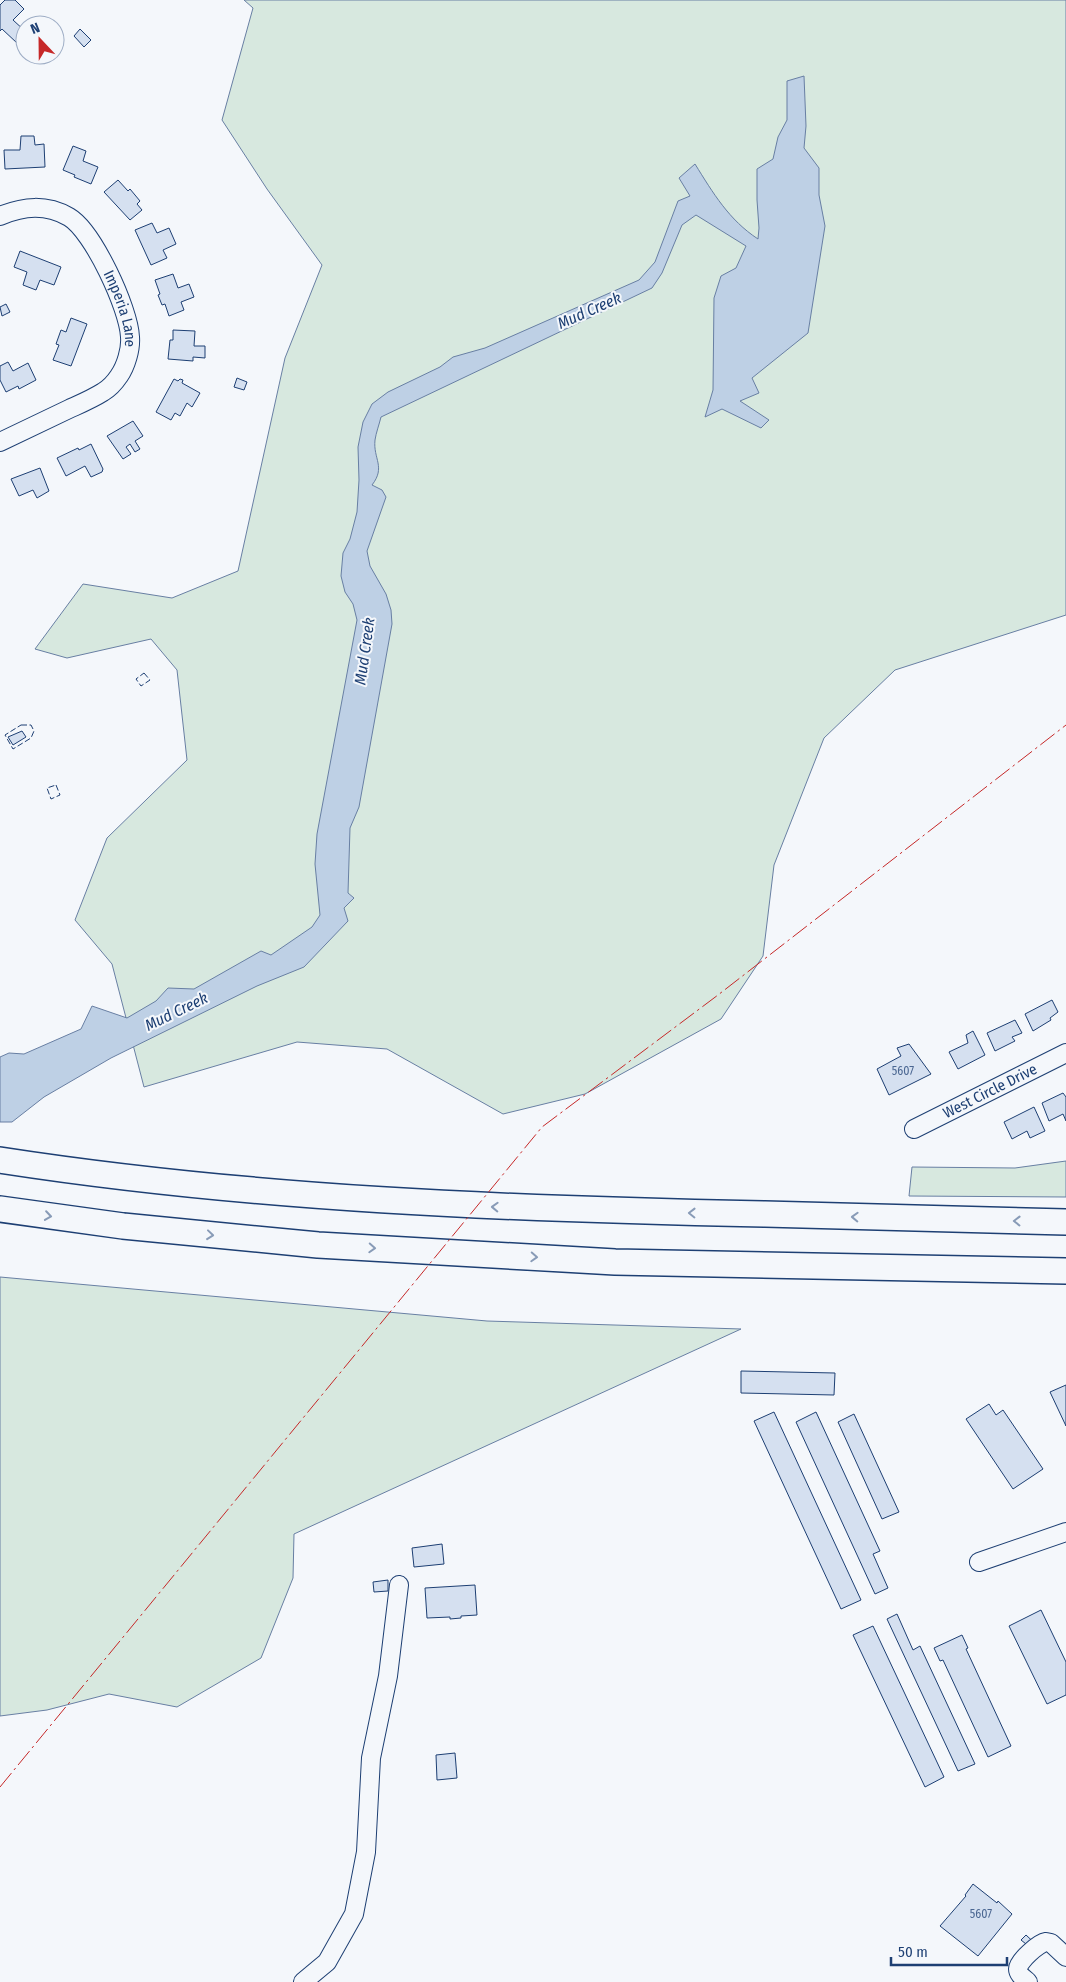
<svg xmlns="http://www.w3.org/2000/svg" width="1066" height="1982" viewBox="0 0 1066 1982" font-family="'Fira Sans Condensed',sans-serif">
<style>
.green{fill:#d7e8df;stroke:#687fa3}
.water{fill:#bed0e5;stroke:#687fa3}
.building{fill:#d5e0f0;stroke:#1d3f73}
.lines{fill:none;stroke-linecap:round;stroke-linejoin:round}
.minor-casing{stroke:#1d3f73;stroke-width:20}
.highway-casing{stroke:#1d3f73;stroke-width:28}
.minor{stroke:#f4f7fb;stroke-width:18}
.highway{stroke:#f4f7fb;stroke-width:25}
.fence{stroke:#1d3f73;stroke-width:1;stroke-dasharray:6 2.5;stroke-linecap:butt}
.power{stroke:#c62828;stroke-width:1;stroke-dasharray:18 4 2.5 4;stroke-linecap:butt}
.oneway{stroke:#889bb7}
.labels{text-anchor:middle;stroke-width:4;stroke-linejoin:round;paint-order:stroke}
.number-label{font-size:12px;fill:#4b6792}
.street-label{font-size:15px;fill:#1d3f73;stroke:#f4f7fb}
.water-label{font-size:16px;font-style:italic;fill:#1d3f73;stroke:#f4f7fb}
</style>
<rect width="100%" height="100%" fill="#f4f7fb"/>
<g class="green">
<path d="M244 0H1066V615L895 670 824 738 774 865 763 956 721 1019 585 1094 503 1114 387 1049 297 1042 144 1087 112 964 75 920 107 838 187 760 177 670 151 639 67 658 35 649 83 584 172 598 238 571 285 358 322 265 267 189 222 120 253 8Z"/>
<path d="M1066 1161V1197L909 1196 912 1167 1015 1168Z"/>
<path d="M0 1277 487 1321 741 1329 294 1534 293 1578 261 1658 177 1707 109 1694 47 1710 0 1716Z"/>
</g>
<path class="water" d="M804 76 806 126 804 148 819 168V195L825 226 808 333 752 378 759 393 740 401 769 420 761 428 722 409 705 417 713 390 714 298 721 276 736 268 746 246 696 215 682 225 662 273 652 288 381 417C379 425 376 433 375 440 373 459 386 467 372 485L382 490 386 497 367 551 370 566 386 594 391 610 392 624 359 807 350 828 348 893 354 898 344 908 348 921 304 967 257 986 111 1058 44 1097 12 1122H0V1057L9 1053 24 1054 81 1029 92 1006 127 1018 156 1001 168 988 194 989 261 951 271 955 312 927 320 915 315 864 317 834 357 620 353 604 345 592 341 576 343 553 350 539 357 512 359 480 358 447 363 422 372 404 388 392 440 367 453 357 485 348 639 280 655 262 678 201 690 196 679 178 695 164C713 193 729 220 758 239L759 228 757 200V169L773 159 778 137 787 120V81Z"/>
<g class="building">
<path d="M5 0H15L24 9 13 20 25 31 18 38 17 43 2 29 0 31V5Z"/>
<path d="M80 29 91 40 84 47 74 36Z"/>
<path d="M21 136H34L35 145 44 144 45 167 5 169 4 150H20Z"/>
<path d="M73 146 86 151 83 161 98 167 91 184 74 177 75 175 63 170Z"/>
<path d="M118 180 128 191 130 189 140 201 137 204 142 210 130 220 104 192Z"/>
<path d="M152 223 157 233 169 228 176 244 163 250 167 258 151 265 135 230Z"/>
<path d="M20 251 61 267 54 285 40 280 36 290 23 285 27 272 14 267Z"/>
<path d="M173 274 178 288 189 284 194 297 181 302 184 310 169 316 165 304 162 305 158 295 160 294 155 280Z"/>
<path d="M6 304 10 312 2 316 0 307Z"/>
<path d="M71 318 87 324 71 366 53 360 59 345 56 344 61 330 66 332Z"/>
<path d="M173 330 195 331 194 346H205V358L193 357V361L168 359 170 340H173Z"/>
<path d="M8 362 13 371 28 363 36 380 19 389 18 386 6 392 0 380V366Z"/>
<path d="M237 378 247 382 244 390 234 387Z"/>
<path d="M174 379 178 381 180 379 183 380 182 383 200 393 192 407 187 403 180 416 175 413 171 420 156 412Z"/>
<path d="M133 421 143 436 135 441 140 449 135 452 130 444 126 447 131 454 123 459 107 436Z"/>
<path d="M91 444 103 469 102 472 91 477 85 466 66 476 57 458 78 448 79 450Z"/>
<path d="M40 468 49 491 37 498 33 490 19 496 11 479Z"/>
<path d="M22 731 26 737 13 745 8 737Z"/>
<path d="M1052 1000 1058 1012 1050 1018 1051 1020 1033 1031 1025 1014Z"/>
<path d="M1015 1020 1022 1033 1012 1037 1015 1041 995 1051 987 1033Z"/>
<path d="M973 1031 985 1055 958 1069 949 1052 968 1043 966 1035Z"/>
<path d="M909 1044 931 1074 889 1095 877 1069 901 1056 897 1048Z"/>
<path d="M1063 1093 1066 1097V1121L1063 1114 1049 1121 1042 1103Z"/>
<path d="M1034 1107 1045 1131 1030 1138 1027 1131 1012 1139 1004 1122Z"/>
<path d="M741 1371 835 1373 834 1395 741 1393Z"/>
<path d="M1066 1385V1426L1050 1392Z"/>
<path d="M989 1404 996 1415 1003 1410 1043 1469 1013 1489 966 1419Z"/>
<path d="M774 1412 861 1600 841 1609 754 1421Z"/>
<path d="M816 1412 880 1551 873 1554 888 1588 875 1594 796 1422Z"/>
<path d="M854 1414 899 1512 882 1519 838 1422Z"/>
<path d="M442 1544 444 1564 414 1567 412 1548Z"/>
<path d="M388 1580V1591L374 1592 373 1582Z"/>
<path d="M475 1585 477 1615 461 1616V1618L450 1619V1617L427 1618 425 1588Z"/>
<path d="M1041 1610 1066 1662V1695L1047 1704 1009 1626Z"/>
<path d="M897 1614 913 1650 920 1646 975 1764 958 1771 887 1619Z"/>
<path d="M873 1626 944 1777 925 1787 853 1635Z"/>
<path d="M962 1635 968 1648 966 1649 1011 1746 988 1757 943 1660 940 1661 934 1648Z"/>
<path d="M455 1753 457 1778 437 1780 436 1755Z"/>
<path d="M973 1884 997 1903 998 1901 1012 1914 978 1956 940 1926 966 1896 965 1895Z"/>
<path d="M1026 1935 1040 1948 1036 1952 1021 1940Z"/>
</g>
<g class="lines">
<defs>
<g id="minor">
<path id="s1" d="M0 216C24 206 46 204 69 217 93 231 129 309 130 337 131 349 126 366 119 376 115 382 108 389 103 392 92 399 80 404 69 409 46 420 23 431 0 442"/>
<path id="s2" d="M914 1129 1066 1053"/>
<path d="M979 1562 1066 1532"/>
<path d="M303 1982 327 1962 354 1914 366 1852 371 1758 388 1676 399 1585"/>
<path d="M1028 1982C1025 1979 1018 1975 1018 1969 1018 1961 1039 1943 1046 1942L1051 1943 1066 1957"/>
</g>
<g id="highway">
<path d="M0 1160C253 1199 509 1209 765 1214 866 1216 966 1220 1066 1222"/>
<path d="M0 1209 123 1226 318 1245 615 1262 1066 1271"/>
</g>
</defs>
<use href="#minor" class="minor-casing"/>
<use href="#highway" class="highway-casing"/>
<use href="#minor" class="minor"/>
<use href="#highway" class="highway"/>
<g class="fence">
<path d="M144 673 150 680 141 686 136 679Z"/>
<path d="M21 725H31L34 731 31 738 13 749 5 735Z"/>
<path d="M56 785 60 795 51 799 47 788Z"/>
</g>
<path class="power" d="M0 1787 542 1127 718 995 1066 725"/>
</g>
<defs><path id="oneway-chevron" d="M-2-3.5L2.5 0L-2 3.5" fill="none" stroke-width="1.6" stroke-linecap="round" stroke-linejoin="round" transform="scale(1.25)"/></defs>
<g class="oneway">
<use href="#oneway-chevron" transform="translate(495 1207) rotate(-178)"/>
<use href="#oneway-chevron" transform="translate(692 1213) rotate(-179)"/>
<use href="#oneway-chevron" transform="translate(48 1216) rotate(8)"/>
<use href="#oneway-chevron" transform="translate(855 1217) rotate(-178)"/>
<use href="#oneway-chevron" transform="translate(1017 1221) rotate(-179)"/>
<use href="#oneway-chevron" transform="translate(210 1235) rotate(6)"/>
<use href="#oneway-chevron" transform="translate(372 1248) rotate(3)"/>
<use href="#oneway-chevron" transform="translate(534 1257) rotate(3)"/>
</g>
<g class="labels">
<g class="number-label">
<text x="903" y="1075">5607</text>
<text x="981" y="1918">5607</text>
</g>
<g class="street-label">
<text dy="5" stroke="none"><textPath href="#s1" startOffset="179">Imperia Lane</textPath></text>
<text dy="5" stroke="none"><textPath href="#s2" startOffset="85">West Circle Drive</textPath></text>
</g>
<g class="water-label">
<text transform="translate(589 310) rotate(-24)" y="6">Mud Creek</text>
<text transform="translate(364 651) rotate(-82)" y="6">Mud Creek</text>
<text transform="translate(176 1011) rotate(-26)" y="6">Mud Creek</text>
</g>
</g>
<g transform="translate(40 40) rotate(338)"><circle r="24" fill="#f4f7fb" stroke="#9eadc5"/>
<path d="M0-4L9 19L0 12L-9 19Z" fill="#c62828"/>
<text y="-8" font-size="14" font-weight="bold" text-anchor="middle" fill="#1d3f73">N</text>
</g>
<path d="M891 1957v8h116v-8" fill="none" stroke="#1d3f73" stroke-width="2.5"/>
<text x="898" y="1957" font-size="15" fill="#1d3f73" stroke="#f4f7fb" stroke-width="4" paint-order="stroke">50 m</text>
</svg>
